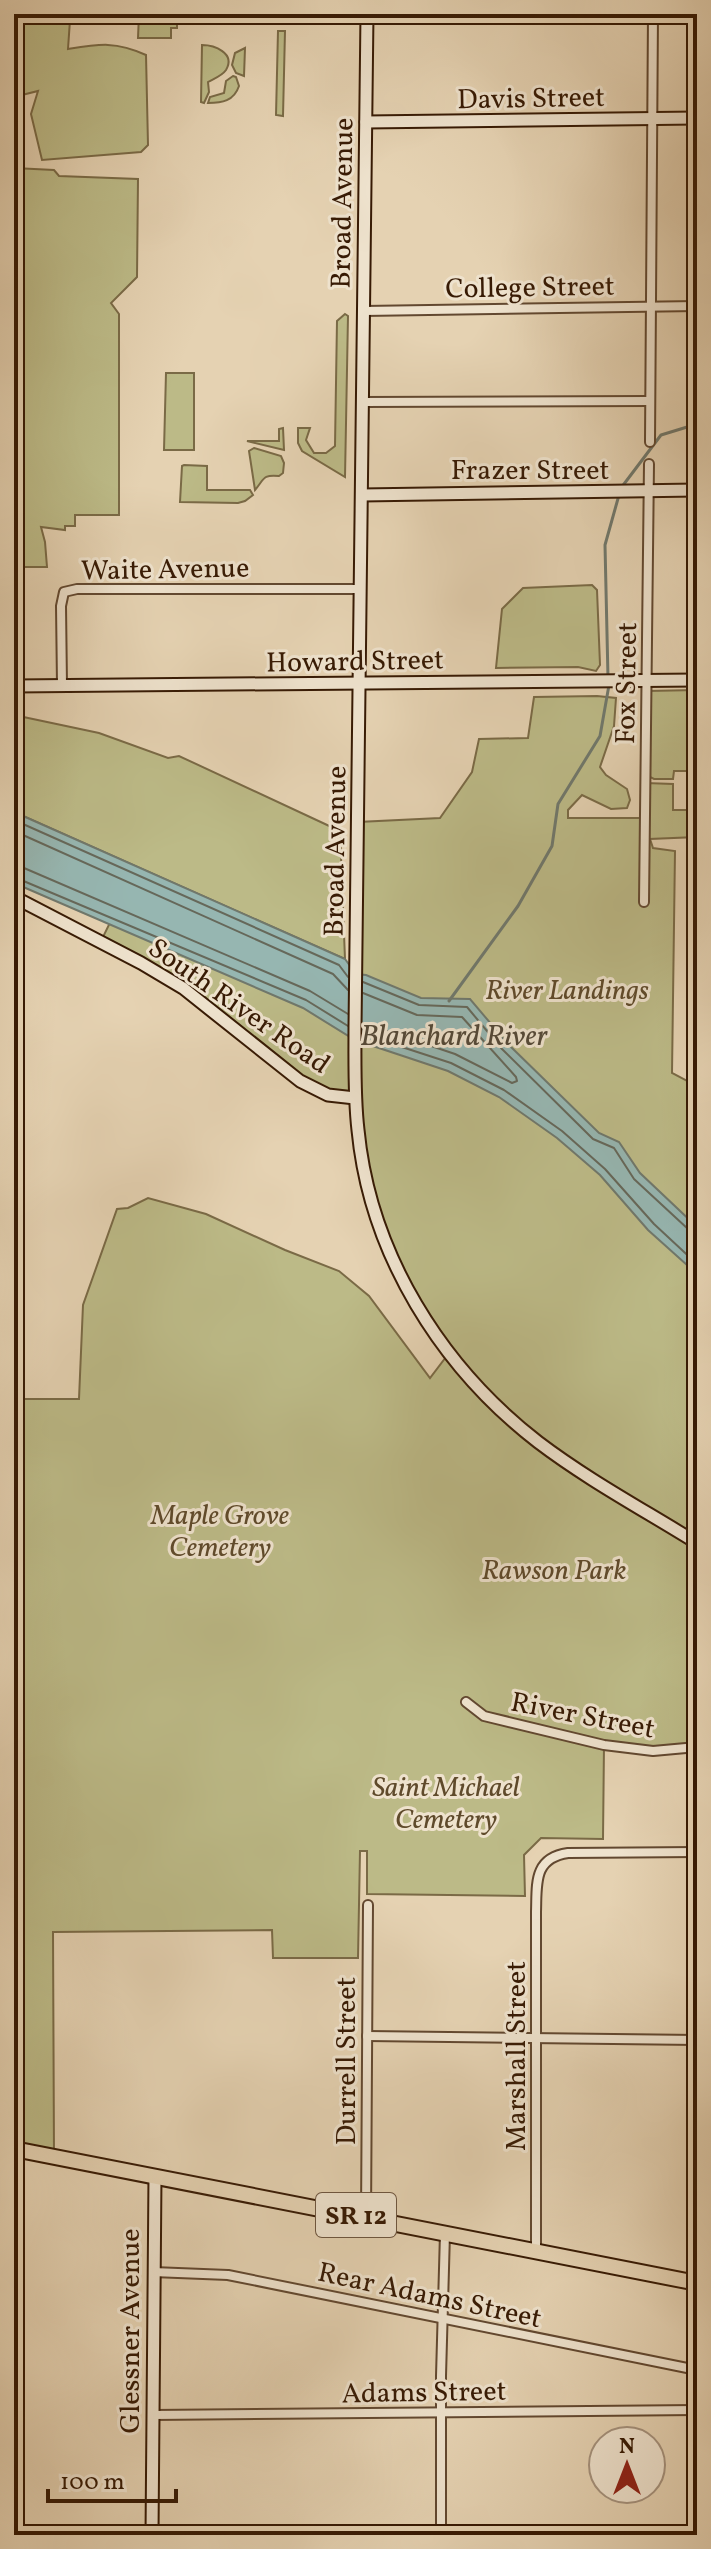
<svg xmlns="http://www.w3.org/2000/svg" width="711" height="2549" viewBox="0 0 711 2549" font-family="Vollkorn,serif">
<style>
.green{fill:#bcba87;stroke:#7a6a46;stroke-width:2}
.water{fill:#96b6b1;stroke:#70786c;stroke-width:2}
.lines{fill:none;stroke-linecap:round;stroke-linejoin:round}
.shore{stroke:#66685a;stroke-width:2}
.stream{stroke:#70786c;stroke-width:3}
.street-casing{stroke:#624830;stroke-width:12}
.secondary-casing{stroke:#371a04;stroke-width:15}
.highway-casing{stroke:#371a04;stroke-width:18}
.street{stroke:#eee2cd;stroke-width:8}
.secondary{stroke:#eee2cd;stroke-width:11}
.highway{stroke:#e5d2b2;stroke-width:14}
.labels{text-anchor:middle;stroke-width:6;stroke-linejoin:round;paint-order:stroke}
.shield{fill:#eee2cd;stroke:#6e5640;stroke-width:2}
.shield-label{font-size:26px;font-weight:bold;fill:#371a04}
.street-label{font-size:28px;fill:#371a04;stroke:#eee2cd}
.park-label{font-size:28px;font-style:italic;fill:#5f4a2b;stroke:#eee2cd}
.water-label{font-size:30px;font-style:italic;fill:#544938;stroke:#eee2cd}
</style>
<rect width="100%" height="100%" fill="#e5d2b2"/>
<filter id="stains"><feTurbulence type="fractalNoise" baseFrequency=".0025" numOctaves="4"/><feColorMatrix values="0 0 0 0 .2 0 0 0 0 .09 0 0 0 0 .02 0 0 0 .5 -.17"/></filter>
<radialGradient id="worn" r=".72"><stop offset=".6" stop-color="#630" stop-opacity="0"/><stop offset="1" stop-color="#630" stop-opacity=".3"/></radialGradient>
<g class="green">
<path d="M139 14H177V28H171V38H138Z"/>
<path d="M14 17 70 20 68 49C99 44 116 41 146 55L148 145 141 152 42 160 31 114 38 91 14 97Z"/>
<path d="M278 31H285L283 116 276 115Z"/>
<path d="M202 45C214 45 236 53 226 70 222 76 213 79 208 82L209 92 204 103 201 102Z"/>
<path d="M245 48 244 76 236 73 232 65 235 53Z"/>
<path d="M233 76 236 77 239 86C234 101 222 103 208 103L210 97 224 93 226 81Z"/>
<path d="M14 168 54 170 59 176 138 179 137 277 111 303 119 314V515H75V526H65V530L41 527 45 542 47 567H14Z"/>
<path d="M345 314 348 316 345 477 302 451 298 443V428H310L306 440 314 453H326L335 446 337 321Z"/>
<path d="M166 373H194V450H164Z"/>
<path d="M283 428 284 450 247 441H279V429Z"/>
<path d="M254 448 281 456 284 463 283 473 279 476C262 474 264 480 255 490L249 451Z"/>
<path d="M184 465 207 466V490H250L253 495 245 501 238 503 180 502 182 466Z"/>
<path d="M592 585 597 590 600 665 596 671 578 667 496 668 502 609 523 588Z"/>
<path d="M697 690V771H674L673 779H654L646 775 647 691Z"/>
<path d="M597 696 616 698 614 726 600 767 606 775 627 789 630 800 627 808 611 809 582 795 568 810V818H645L646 783 673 784V810H697V837L650 839 653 848 675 851 672 1073 697 1086V1747L684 1749 604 1745 603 1839 541 1838 524 1855 525 1896 367 1894V1851H360L358 1958H273L272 1930 53 1932 54 2156 14 2149V1399H79L83 1305 117 1209 128 1208 148 1198 206 1214 285 1250 339 1271 369 1296 430 1378 449 1353 399 1272 371 1201 355 1098 328 1095 183 988 101 941 123 896 355 995 358 822 440 818 472 772 479 739 528 738 534 697Z"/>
<path d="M14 715 99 733 168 758 179 756 340 831 345 959 14 812Z"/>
</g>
<path class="water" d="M14 812 345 959 356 974 366 975 421 998 470 999 508 1044 599 1133 619 1142 640 1173 697 1227V1274L648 1230 600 1175 557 1138 499 1097 448 1071 355 1040 303 1008 14 883Z"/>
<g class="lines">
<g class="shore">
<path d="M14 820 339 965 348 977"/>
<path d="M14 831 333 974 348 990"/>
<path d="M14 866 24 868 310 991 348 1014"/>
<path d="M14 877 306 1000 348 1026"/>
<path d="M363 982 419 1005 467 1007 502 1049 593 1139 614 1148 634 1179 688 1229 697 1232"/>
<path d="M363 1023 455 1054 512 1083 517 1081 516 1077 462 1017 417 1015 363 993"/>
<path d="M362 1034 451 1063 504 1090 562 1131 605 1169 654 1224 697 1264"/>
</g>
<g class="stream">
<path d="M621 488 661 435 697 424"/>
<path d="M608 678 605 545 619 495"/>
<path d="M449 1001 518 906 552 846 558 804 600 736 609 685"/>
</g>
<defs>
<g id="street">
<path d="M364 311 697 306"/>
<path d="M363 402 650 401"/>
<path d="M650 442 653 14"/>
<path d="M62 685 61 606 64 592 77 589H361"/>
<path d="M644 902 649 464"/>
<path d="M466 1702 484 1716 604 1745 653 1751 697 1747"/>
<path d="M367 2036 697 2040"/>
<path d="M366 2217 368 1905"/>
<path d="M536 2251V1912C537 1884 533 1858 568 1853L697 1852"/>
<path d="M153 2272 228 2275 697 2370"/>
<path d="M153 2415 697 2410"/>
<path d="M14 2423V2432"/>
<path d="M441 2535V2376L445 2233"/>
</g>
<g id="secondary">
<path d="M367 14 355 1027C355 1062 354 1096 358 1130 370 1254 441 1367 538 1442 588 1480 644 1510 697 1543"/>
<path d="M366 122 697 118"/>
<path d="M362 495 697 490"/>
<path d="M14 686 697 680"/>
<path d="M14 897 141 963 183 988 300 1081 328 1095 355 1098"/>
<path d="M152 2535 155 2176"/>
</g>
<path id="highway" d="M14 2149 697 2283"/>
</defs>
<use href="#street" class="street-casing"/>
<use href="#secondary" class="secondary-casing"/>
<use href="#highway" class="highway-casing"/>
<use href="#street" class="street"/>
<use href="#secondary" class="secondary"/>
<use href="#highway" class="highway"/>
</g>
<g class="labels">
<rect class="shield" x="316" y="2193" width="80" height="44" rx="6"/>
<g class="shield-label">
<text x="356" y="2224">SR 12</text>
</g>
<g class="street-label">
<text transform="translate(531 97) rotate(-1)" y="10">Davis Street</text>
<text transform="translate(341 203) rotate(-89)" y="10">Broad Avenue</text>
<text transform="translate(530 286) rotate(-1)" y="10">College Street</text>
<text x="530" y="479">Frazer Street</text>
<text transform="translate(165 568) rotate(-1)" y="10">Waite Avenue</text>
<text transform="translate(355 660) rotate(-1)" y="10">Howard Street</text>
<text transform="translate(625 683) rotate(-89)" y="10">Fox Street</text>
<text transform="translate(334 851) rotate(-89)" y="10">Broad Avenue</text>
<text transform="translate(240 1005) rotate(35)" y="10">South River Road</text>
<text transform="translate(583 1714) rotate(11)" y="10">River Street</text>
<text transform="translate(515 2056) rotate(-90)" y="10">Marshall Street</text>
<text transform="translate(345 2061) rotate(-90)" y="10">Durrell Street</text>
<text transform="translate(430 2294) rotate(12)" y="10">Rear Adams Street</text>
<text transform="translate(129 2331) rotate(-90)" y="10">Glessner Avenue</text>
<text transform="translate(424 2391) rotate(-1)" y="10">Adams Street</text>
</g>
<g class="park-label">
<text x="567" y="999">River Landings</text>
<text x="220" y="1524">Maple Grove<tspan x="220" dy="32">Cemetery</tspan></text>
<text x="554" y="1579">Rawson Park</text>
<text x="446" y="1796">Saint Michael<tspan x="446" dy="32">Cemetery</tspan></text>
</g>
<g class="water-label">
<text x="454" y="1045">Blanchard River</text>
</g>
</g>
<rect width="711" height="2549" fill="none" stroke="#e5d2b2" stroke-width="48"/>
<rect x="16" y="16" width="679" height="2517" fill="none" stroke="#371a04" stroke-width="4"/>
<rect x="24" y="24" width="663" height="2501" fill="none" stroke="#371a04" stroke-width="2"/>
<g transform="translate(627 2465)"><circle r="38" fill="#eee2cd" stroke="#a5927d" stroke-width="2"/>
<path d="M0-6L14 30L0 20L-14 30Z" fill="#8f2418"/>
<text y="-12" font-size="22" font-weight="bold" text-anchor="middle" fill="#371a04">N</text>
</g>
<path d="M48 2489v12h128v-12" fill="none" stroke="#371a04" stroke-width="4"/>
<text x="60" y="2489" font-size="24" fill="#371a04" stroke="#eee2cd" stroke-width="6" paint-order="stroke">100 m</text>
<rect width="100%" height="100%" filter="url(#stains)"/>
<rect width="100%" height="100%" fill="url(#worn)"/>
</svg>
